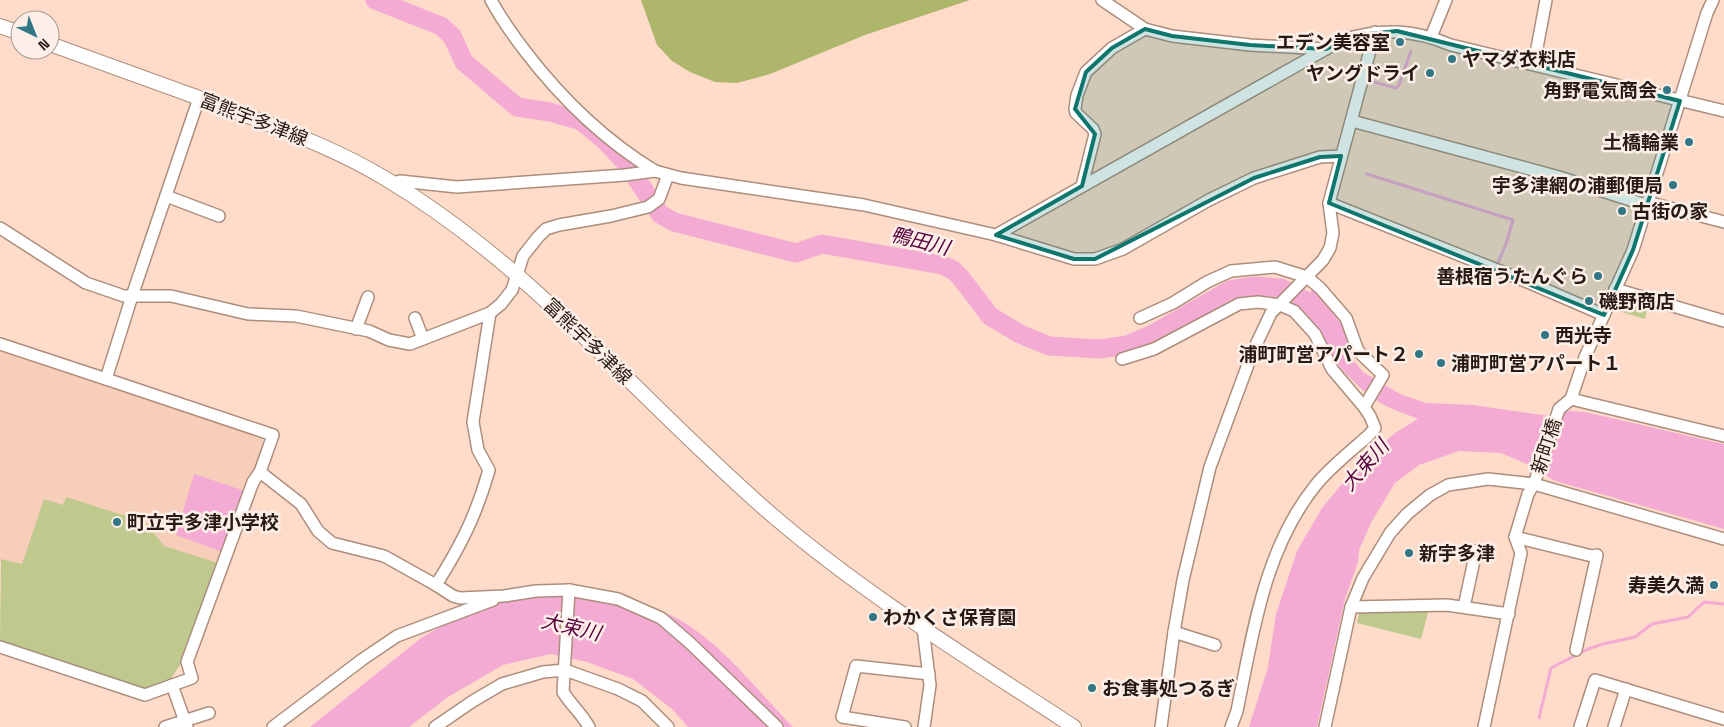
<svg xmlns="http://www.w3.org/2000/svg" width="1724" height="727" viewBox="0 0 1724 727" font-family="'Space Grotesk','Noto Sans JP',sans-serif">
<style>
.built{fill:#f7ceb9}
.green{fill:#bfc88d}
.forest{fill:#adb66b}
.water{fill:#f3aad3}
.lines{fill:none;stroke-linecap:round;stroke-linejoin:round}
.stream{stroke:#f3aad3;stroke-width:3}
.river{stroke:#f3aad3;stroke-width:19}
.minor-casing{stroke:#ad8d7c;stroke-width:14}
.major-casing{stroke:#ad8d7c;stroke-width:16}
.minor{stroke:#fff;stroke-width:11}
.major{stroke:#fff;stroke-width:14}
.marked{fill:#0f766e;fill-opacity:0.2;stroke:#0f766e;stroke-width:4;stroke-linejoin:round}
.poi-dot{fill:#317785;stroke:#fdefe7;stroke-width:2}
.labels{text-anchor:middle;stroke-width:5;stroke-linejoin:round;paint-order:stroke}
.poi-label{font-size:19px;font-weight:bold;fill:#261a14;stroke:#fdefe7;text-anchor:start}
.street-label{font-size:19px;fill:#261a14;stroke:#fdefe7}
.water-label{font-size:20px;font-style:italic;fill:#57013e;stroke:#fdefe7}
</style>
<rect width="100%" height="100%" fill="#ffdcca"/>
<path class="built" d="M0 350 260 437 264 444 182 662 0 561Z"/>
<g class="green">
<path d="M1621 298H1632L1649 302 1645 319 1612 309 1615 302Z"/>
<path d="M66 497 145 522 164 546 218 563 182 662 168 683 146 690 0 643 1 559 22 564 44 499 63 505Z"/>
<path d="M1429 609 1421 639 1357 623 1359 612Z"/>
</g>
<path class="forest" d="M641 0H970L865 35 770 74 737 83 715 82 690 72 672 61 657 45Z"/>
<g class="water">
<path d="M1313 289 1343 326 1351 357 1363 372 1400 394 1426 403 1473 405 1549 416 1569 411 1585 412 1724 444V529L1555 481 1529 465 1501 453 1459 451 1419 465 1395 483 1372 521 1359 550 1358 562 1345 599 1317 727H1249L1268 667 1276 614 1297 551 1322 508 1356 467 1395 433 1418 419C1404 413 1389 409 1376 400 1344 379 1318 338 1295 308Z"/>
<path d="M194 474 245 491 222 552 176 535Z"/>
<path d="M553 591C582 595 612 597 640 604 707 620 748 682 793 727H688L672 709 633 679 587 662 551 654 503 665 448 697 409 727H310L421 638 464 613 513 597Z"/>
</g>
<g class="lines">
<g class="stream">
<path d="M1366 80 1396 88 1399 85 1411 51"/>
<path d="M1367 174 1513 220 1506 244 1497 265"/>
<path d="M1539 718 1551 668 1588 649 1603 644 1635 637 1652 624 1688 617 1704 602 1724 604"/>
</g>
<path class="river" d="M375 0 441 26 452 36 464 62 517 107 550 112 581 121 604 140 626 163 660 214 674 222 796 253 822 244 942 265 953 270 961 278 990 316 1020 334 1049 346 1100 349 1127 345 1153 334 1230 290 1255 286 1281 288 1308 302 1320 316"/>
<defs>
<g id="minor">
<path d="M491 0C501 19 512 34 525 51 561 98 604 140 655 171"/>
<path d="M1102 0 1145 29 1172 36 1250 45 1326 49"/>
<path d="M1431 37 1446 0"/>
<path d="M1534 64 1546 0"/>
<path d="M199 98 132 296 106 379 273 435 260 472 301 504 318 531 332 543 384 556 436 585 453 596 460 598 504 596 536 591 569 590 563 692C571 705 582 714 589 727"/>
<path d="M1352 121 1559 177 1646 205"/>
<path d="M392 183 400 181 457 187 625 175 655 171 681 178 864 205 996 235 1074 259H1095L1123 249 1209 200 1254 178 1320 157 1341 156"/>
<path d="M1082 186 1095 134 1093 129 1076 113 1075 109 1077 95 1086 72 1112 48 1145 29"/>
<path d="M166 196 219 216"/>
<path d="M1647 202 1724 222"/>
<path d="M1329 203 1530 283 1604 315"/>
<path d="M0 228 86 283 124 296H171L248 314 296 316 369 331 389 340 410 344 490 313 501 304 512 290 523 256 538 237 546 229 559 225 611 216 648 207 659 199 668 175"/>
<path d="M996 235 1342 40C1382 28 1413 29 1451 45L1724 111"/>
<path d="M1615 289 1724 321"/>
<path d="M415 318 423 339"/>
<path d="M1140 318 1173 303 1207 282 1231 271 1275 267 1307 277 1320 288 1346 318 1358 351 1383 375 1364 407"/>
<path d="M356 329 368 297"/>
<path d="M0 344 106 379"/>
<path d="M1122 359 1154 349 1239 304 1258 302 1280 305 1294 311 1315 334 1332 369 1364 407 1370 416 1375 428 1368 436C1352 450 1328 469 1315 486 1264 550 1253 633 1237 711L1231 727"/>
<path d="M1571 399 1724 436"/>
<path d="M1515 537 1592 556 1597 555 1576 650"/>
<path d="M436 585C461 545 476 516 489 470L478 450 473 422 490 313"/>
<path d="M569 590 618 599 661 618 690 643 777 727"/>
<path d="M1351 607 1447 605 1509 614"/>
<path d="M1464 607 1476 551"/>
<path d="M923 628 930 685 924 727"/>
<path d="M1174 632 1215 645"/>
<path d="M0 647 145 695 192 678 187 662 253 482 260 472"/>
<path d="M172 685 187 727"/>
<path d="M165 727 209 713"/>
<path d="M273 727 363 659 397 636 493 600"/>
<path d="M435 727 473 701 502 684 543 672 565 670 618 689 642 701 668 727"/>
<path d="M905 727 842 717 856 666 929 674"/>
<path d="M1161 727 1174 632 1183 580 1210 467 1253 351 1271 313 1323 260 1330 248 1333 233 1329 203 1375 32"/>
<path d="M1325 727 1351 607 1363 578 1390 533 1407 514 1430 495 1448 485 1488 479 1534 484 1724 539"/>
<path d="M1484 727 1521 553 1515 537 1528 494 1534 484 1559 409 1571 399 1585 357 1633 250 1707 13 1713 0"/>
<path d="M1580 727 1595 680 1724 719"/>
<path d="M1614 727 1626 689"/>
</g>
<g id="major">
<path d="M0 26 20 33"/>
<path d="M50 44C113 67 176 89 238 112 289 132 340 151 386 179 534 267 643 404 772 515 865 595 972 660 1074 727"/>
</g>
</defs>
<use href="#minor" class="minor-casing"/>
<use href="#major" class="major-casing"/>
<use href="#minor" class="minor"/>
<use href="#major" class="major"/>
</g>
<path class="marked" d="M1145 29 1172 36 1250 45 1326 49 1359 35 1397 31 1680 101 1633 250 1604 315 1329 203 1341 156 1320 157 1254 178 1095 259H1074L996 235 1082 186 1095 134 1075 109 1086 72 1112 48Z"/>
<g class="poi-dot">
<circle cx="1400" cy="42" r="5"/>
<circle cx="1452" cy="59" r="5"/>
<circle cx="1430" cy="73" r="5"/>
<circle cx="1667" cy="90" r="5"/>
<circle cx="1689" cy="142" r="5"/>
<circle cx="1673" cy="185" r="5"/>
<circle cx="1622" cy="211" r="5"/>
<circle cx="1598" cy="276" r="5"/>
<circle cx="1589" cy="301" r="5"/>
<circle cx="1545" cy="335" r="5"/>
<circle cx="1419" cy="354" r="5"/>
<circle cx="1441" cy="363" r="5"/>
<circle cx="117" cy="522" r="5"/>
<circle cx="1409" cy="553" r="5"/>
<circle cx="1714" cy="585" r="5"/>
<circle cx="873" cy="617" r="5"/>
<circle cx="1092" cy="688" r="5"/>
</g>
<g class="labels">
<g class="poi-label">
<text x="1390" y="49" text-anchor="end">エデン美容室</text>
<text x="1462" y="66">ヤマダ衣料店</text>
<text x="1420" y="80" text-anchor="end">ヤングドライ</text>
<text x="1657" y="97" text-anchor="end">角野電気商会</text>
<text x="1679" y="149" text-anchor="end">土橋輪業</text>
<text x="1663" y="192" text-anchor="end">宇多津網の浦郵便局</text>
<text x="1632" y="218">古街の家</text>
<text x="1588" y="283" text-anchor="end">善根宿うたんぐら</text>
<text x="1599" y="308">磯野商店</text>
<text x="1555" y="342">西光寺</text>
<text x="1409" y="361" text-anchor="end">浦町町営アパート２</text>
<text x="1451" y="370">浦町町営アパート１</text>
<text x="127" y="529">町立宇多津小学校</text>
<text x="1419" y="560">新宇多津</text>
<text x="1704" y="592" text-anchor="end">寿美久満</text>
<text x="883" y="624">わかくさ保育園</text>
<text x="1102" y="695">お食事処つるぎ</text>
</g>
<g class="street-label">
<text transform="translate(254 119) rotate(21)" y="7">富熊宇多津線</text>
<text transform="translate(588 341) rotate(44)" y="7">富熊宇多津線</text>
<text transform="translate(1546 446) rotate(-72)" y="7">新町橋</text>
</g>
<g class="water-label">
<text transform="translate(920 241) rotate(14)" y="7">鴨田川</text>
<text transform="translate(1365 465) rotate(-49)" y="7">大束川</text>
<text transform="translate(571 627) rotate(13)" y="7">大束川</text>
</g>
</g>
<g transform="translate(35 35) rotate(137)"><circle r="24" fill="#fdefe7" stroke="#a79a93"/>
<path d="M0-4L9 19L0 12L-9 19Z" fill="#317785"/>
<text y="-8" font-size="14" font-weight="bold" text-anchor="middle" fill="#261a14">N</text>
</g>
</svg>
